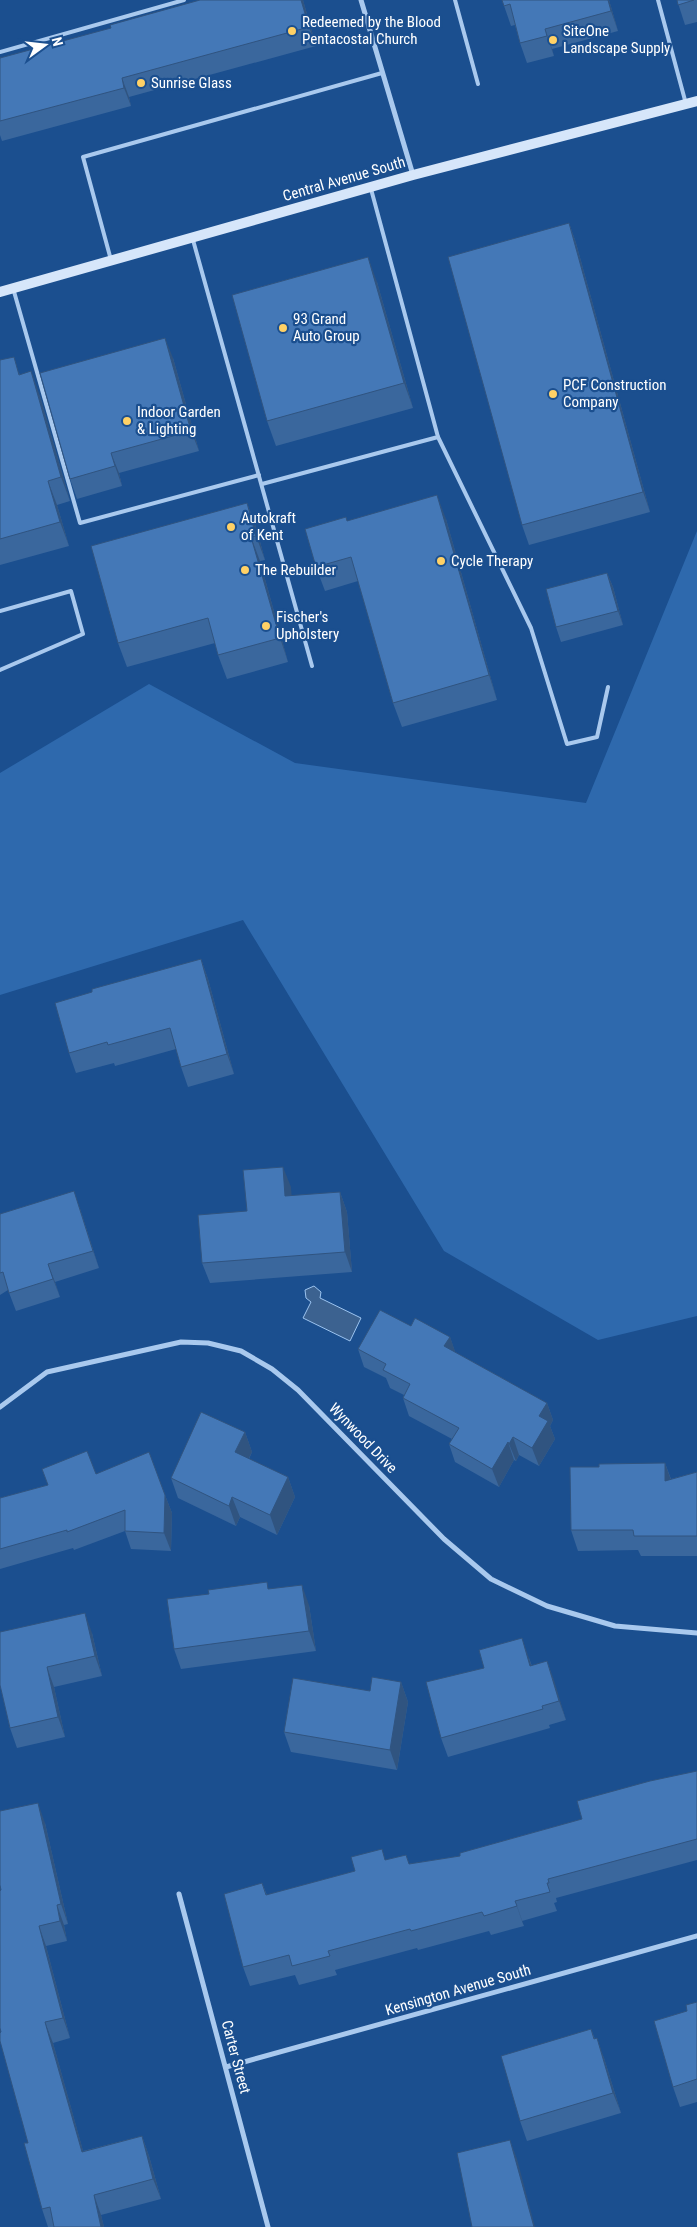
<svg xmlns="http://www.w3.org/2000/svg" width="697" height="2227" viewBox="0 0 697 2227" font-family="'Roboto Condensed',sans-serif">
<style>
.green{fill:#2e69ad}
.water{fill:#3c6290;stroke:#9cc4f0}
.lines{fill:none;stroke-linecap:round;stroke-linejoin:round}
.lane{stroke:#a9c9ee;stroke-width:4}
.street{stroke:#a9c9ee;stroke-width:5}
.secondary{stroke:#d6e6fa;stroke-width:10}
.wall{fill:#3a679d}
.shaded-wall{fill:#305480}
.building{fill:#4478b7;stroke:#305480}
.poi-dot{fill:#ffd166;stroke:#1b4f8f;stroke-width:2}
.labels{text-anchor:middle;stroke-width:4.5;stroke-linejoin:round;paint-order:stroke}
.poi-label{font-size:15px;fill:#fff;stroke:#1b4f8f;text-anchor:start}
.street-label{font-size:15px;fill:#fff;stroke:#1b4f8f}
</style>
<rect width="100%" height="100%" fill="#1b4f8f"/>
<path class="green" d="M697 531V1316L598 1340 444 1251 243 920 0 995V773L149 684 295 763 586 803Z"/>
<path class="water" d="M314 1286 321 1292 320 1298 361 1318 350 1341 303 1318 311 1302 306 1298 305 1290Z"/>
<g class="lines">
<g class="lane">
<path d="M455 0 478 84"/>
<path d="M658 0 686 104"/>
<path d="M0 52 184 0"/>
<path d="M193 240 312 666"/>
<path d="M111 260 83 157 382 73"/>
<path d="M13 288 80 523 259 475"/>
<path d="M438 437 531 628 567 744 597 737 608 687"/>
<path d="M262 484 438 437 371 189"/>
<path d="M0 611 71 591 83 634 0 670"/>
</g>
<g class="street">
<path d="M361 0 413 175"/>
<path d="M0 1407 47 1372 181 1342 208 1343 241 1351 272 1369 298 1390 444 1539 491 1579 547 1606 615 1626 697 1633"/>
<path d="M179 1894 268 2227"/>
<path d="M226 2067 697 1936"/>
</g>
<path class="secondary" d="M0 292 413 175 697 101"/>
</g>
<g class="wall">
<path d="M303 0 316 46 129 97 131 106 2 141 0 135V58Z"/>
<path d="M502 0H609L618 31 552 49 554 56 527 63 520 43 515 25 511 26Z"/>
<path d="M677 0H697V22L685 25Z"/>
<path d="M569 223 576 243 650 512 529 545 522 525Z"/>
<path d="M377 282 413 408 276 446 267 421Z"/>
<path d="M173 358 199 451 119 473 122 486 77 499 70 479Z"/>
<path d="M0 360 20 374 40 396 70 501 57 505 69 546 0 565Z"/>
<path d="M247 503 256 527 265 560 260 561 288 662 227 679 218 655 215 643 127 667 118 643Z"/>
<path d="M446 519 497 700 402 727 393 703 358 581 325 591 316 567 347 521Z"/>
<path d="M607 573 613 587 623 625 561 642 556 627Z"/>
<path d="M201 959 208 979 234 1074 188 1087 181 1067 176 1049 115 1066 114 1063 76 1073 69 1053 92 992Z"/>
<path d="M291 1187V1196L340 1192 347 1212 352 1272 210 1283 202 1263 247 1211Z"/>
<path d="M80 1209 99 1268 55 1282 60 1297 16 1311 8 1290 0 1295V1214Z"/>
<path d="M411 1326 450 1337 455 1352 547 1403 553 1420 550 1426 555 1439 539 1466 519 1455 516 1461 514 1460 499 1487 455 1462 449 1444 452 1439 409 1416 403 1398 404 1395 390 1388 386 1378 364 1367 358 1349Z"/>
<path d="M245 1432 252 1452 249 1459 288 1477 295 1497 277 1535 240 1517 236 1526 178 1498 171 1478Z"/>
<path d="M665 1463 671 1479 697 1472V1556H641L638 1550 578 1551 571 1530 599 1467Z"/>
<path d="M42 1469 96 1474 165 1495 172 1513 171 1551 131 1549 125 1531 74 1550 73 1548 0 1569V1498L48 1485Z"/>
<path d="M309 1605 316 1651 181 1669 174 1649Z"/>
<path d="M92 1633 102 1676 54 1687 65 1737 17 1748 10 1728 0 1685Z"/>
<path d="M529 1658 532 1666 547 1661 566 1720 549 1725 550 1728 448 1757 441 1738Z"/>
<path d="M401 1682 408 1702 397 1770 291 1752 284 1732 370 1691Z"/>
<path d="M697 1771V1860L556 1898 557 1902 554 1903 557 1911 522 1921 524 1926 491 1935 489 1931 418 1950 417 1948 335 1970 337 1975 299 1985 295 1975 250 1986 243 1967 262 1883 267 1895 355 1871 386 1860 406 1855 409 1864 460 1856 582 1819Z"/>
<path d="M45 1823 68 1924 64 1925 67 1941 46 1946 70 2038 53 2043 83 2151 142 2136 149 2156 161 2199 101 2215 104 2227H48L42 2209 28 2143 1 2032V1890Z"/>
<path d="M697 2002V2102L680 2107 673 2087Z"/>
<path d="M591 2029 595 2039 604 2058 621 2113 527 2141 520 2121Z"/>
</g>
<g class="shaded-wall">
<path d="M301 0H303L316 46 309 27Z"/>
<path d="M608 0H609L618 31 611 11Z"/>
<path d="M545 29 552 49 554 56 547 36Z"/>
<path d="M122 78 129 97 131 106 124 88Z"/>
<path d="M569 223 576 243 650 512 643 492Z"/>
<path d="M368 257 377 282 413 408 404 383Z"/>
<path d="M165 338 173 358 199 451 191 431Z"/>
<path d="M31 371 40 396 70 501 61 477Z"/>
<path d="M111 453 119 473 122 486 115 466Z"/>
<path d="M48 481 57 505 69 546 60 522Z"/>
<path d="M437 495 446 519 497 700 489 675Z"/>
<path d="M247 503 256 527 265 560 256 536Z"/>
<path d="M251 537 260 561 288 662 280 638Z"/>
<path d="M607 573 613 587 623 625 618 611Z"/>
<path d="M201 959 208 979 234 1074 227 1054Z"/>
<path d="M283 1167 291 1187 293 1216 285 1196Z"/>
<path d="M74 1191 80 1209 99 1268 93 1251Z"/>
<path d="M340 1192 347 1212 352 1272 345 1252Z"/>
<path d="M48 1264 55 1282 60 1297 53 1279Z"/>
<path d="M450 1337 456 1354 444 1346Z"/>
<path d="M547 1403 553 1420 550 1426 555 1439 539 1466 532 1448 539 1416Z"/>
<path d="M245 1432 252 1452 242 1472 235 1452Z"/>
<path d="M513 1437 519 1455 516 1461 509 1444Z"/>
<path d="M508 1442 514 1460 499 1487 492 1469Z"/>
<path d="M665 1463 672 1483 665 1481Z"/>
<path d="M288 1477 295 1497 277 1535 270 1515Z"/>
<path d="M165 1495 172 1513 171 1551 164 1533Z"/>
<path d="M232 1497 240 1517 236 1526 229 1506Z"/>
<path d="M302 1585 309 1605 316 1651 309 1631Z"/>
<path d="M85 1613 92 1633 102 1676 95 1656Z"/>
<path d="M522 1638 529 1658 537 1685 530 1666Z"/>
<path d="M547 1661 554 1680 566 1720 559 1701Z"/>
<path d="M47 1667 54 1687 65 1737 58 1717Z"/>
<path d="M401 1682 408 1702 397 1770 390 1750Z"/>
<path d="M38 1803 45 1823 68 1924 61 1904Z"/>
<path d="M515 1901 522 1921 524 1926 517 1906Z"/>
<path d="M57 1905 64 1925 67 1941 60 1921Z"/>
<path d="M39 1926 46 1946 70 2038 63 2018Z"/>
<path d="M45 2022 53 2043 89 2172 82 2152Z"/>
<path d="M597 2038 604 2058 621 2113 613 2093Z"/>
<path d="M142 2136 149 2156 161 2199 153 2179Z"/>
<path d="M510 2140 517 2159 535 2227H534Z"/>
<path d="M94 2195 101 2215 104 2227H101Z"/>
</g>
<g class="building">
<path d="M200 0H301L309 27 122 78 124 88 0 121V58L111 28 110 25Z"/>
<path d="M502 0H608L611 11 545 29 547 36 520 43 510 4 504 6Z"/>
<path d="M677 0H694L678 5Z"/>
<path d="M569 223 643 492 522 525 448 257Z"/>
<path d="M368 257 404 383 267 421 232 295Z"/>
<path d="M165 338 191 431 111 453 115 466 70 479 40 373Z"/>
<path d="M14 357 19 375 31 371 61 477 48 481 60 522 0 539V360Z"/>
<path d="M437 495 489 675 393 703 351 557 316 567 305 529 346 517 347 521Z"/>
<path d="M247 503 256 536 251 537 280 638 218 655 208 618 118 643 91 546Z"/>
<path d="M607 573 618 611 556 627 546 589Z"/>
<path d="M201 959 227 1054 181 1067 170 1028 108 1045 107 1042 69 1053 55 1003 92 992V989Z"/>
<path d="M283 1167 285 1196 340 1192 345 1252 202 1263 198 1215 247 1211 243 1170Z"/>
<path d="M74 1191 93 1251 48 1264 53 1279 9 1293 3 1272 0 1273V1214Z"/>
<path d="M380 1310 411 1326 415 1318 450 1337 444 1346 547 1403 539 1416 548 1421 532 1448 513 1437 509 1444 508 1442 492 1469 449 1444 459 1428 403 1398 410 1384 383 1370 386 1364 358 1349Z"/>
<path d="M201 1412 245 1432 235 1452 288 1477 270 1515 232 1497 229 1506 171 1478Z"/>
<path d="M87 1451 96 1474 149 1452 165 1495 164 1533 125 1531V1510L67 1532V1530L0 1549V1498L48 1485 42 1469Z"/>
<path d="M665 1463V1481L697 1472V1536H634L633 1530H571L570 1467H599V1464Z"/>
<path d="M267 1582 268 1589 302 1585 309 1631 174 1649 167 1599 209 1594 208 1590Z"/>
<path d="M85 1613 95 1656 47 1667 58 1717 10 1728 0 1685V1632Z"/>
<path d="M522 1638 530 1666 547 1661 559 1701 542 1706 543 1709 441 1738 426 1682 484 1668 479 1650Z"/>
<path d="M372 1677 401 1682 390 1750 284 1732 293 1678 370 1691Z"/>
<path d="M697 1771V1839L548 1879 549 1883H547L550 1892 515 1901 517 1906 484 1916 482 1912 411 1931 410 1929 328 1951 330 1956 292 1966 289 1955 243 1967 224 1894 262 1883 266 1895 355 1871 351 1857 382 1849 385 1860 406 1855 409 1864 460 1856V1853L582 1819 577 1801 650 1781Z"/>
<path d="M38 1803 61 1904 57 1905 60 1921 39 1926 63 2018 45 2022 82 2152 142 2136 153 2179 94 2195 101 2227H54L50 2207 42 2209 24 2143H28L0 2041V2033L1 2032 0 2028V1891L1 1890 0 1885V1811Z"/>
<path d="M697 2002V2079L673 2087 654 2021 687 2011 686 2005Z"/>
<path d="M591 2029 594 2039 597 2038 613 2093 520 2121 501 2056Z"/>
<path d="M510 2140 534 2227H472L457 2153Z"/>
</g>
<g class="poi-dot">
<circle cx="292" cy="31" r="5"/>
<circle cx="553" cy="40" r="5"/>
<circle cx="141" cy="83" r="5"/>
<circle cx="283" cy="328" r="5"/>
<circle cx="553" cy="394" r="5"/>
<circle cx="127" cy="421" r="5"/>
<circle cx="231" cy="527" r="5"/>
<circle cx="441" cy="561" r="5"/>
<circle cx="245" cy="570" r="5"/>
<circle cx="266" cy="626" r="5"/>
</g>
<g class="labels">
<g class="poi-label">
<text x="302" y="27">Redeemed by the Blood<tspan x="302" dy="17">Pentacostal Church</tspan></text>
<text x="563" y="36">SiteOne<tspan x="563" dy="17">Landscape Supply</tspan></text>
<text x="151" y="88">Sunrise Glass</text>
<text x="293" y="324">93 Grand<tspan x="293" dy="17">Auto Group</tspan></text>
<text x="563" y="390">PCF Construction<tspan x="563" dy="17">Company</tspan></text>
<text x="137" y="417">Indoor Garden<tspan x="137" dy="17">&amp; Lighting</tspan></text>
<text x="241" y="523">Autokraft<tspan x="241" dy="17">of Kent</tspan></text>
<text x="451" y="566">Cycle Therapy</text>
<text x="255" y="575">The Rebuilder</text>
<text x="276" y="622">Fischer's<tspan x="276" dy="17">Upholstery</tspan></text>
</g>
<g class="street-label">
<text transform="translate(344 179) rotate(-16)" y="5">Central Avenue South</text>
<text transform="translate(363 1438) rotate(46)" y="5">Wynwood Drive</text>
<text transform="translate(458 1990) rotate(-16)" y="5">Kensington Avenue South</text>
<text transform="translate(236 2057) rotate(75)" y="5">Carter Street</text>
</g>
</g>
<g transform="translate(45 45) rotate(75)" stroke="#1b4f8f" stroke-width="4" paint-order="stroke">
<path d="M0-4L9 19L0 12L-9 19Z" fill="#ffffff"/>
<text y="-8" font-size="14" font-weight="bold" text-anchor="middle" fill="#ffffff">N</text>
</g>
</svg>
